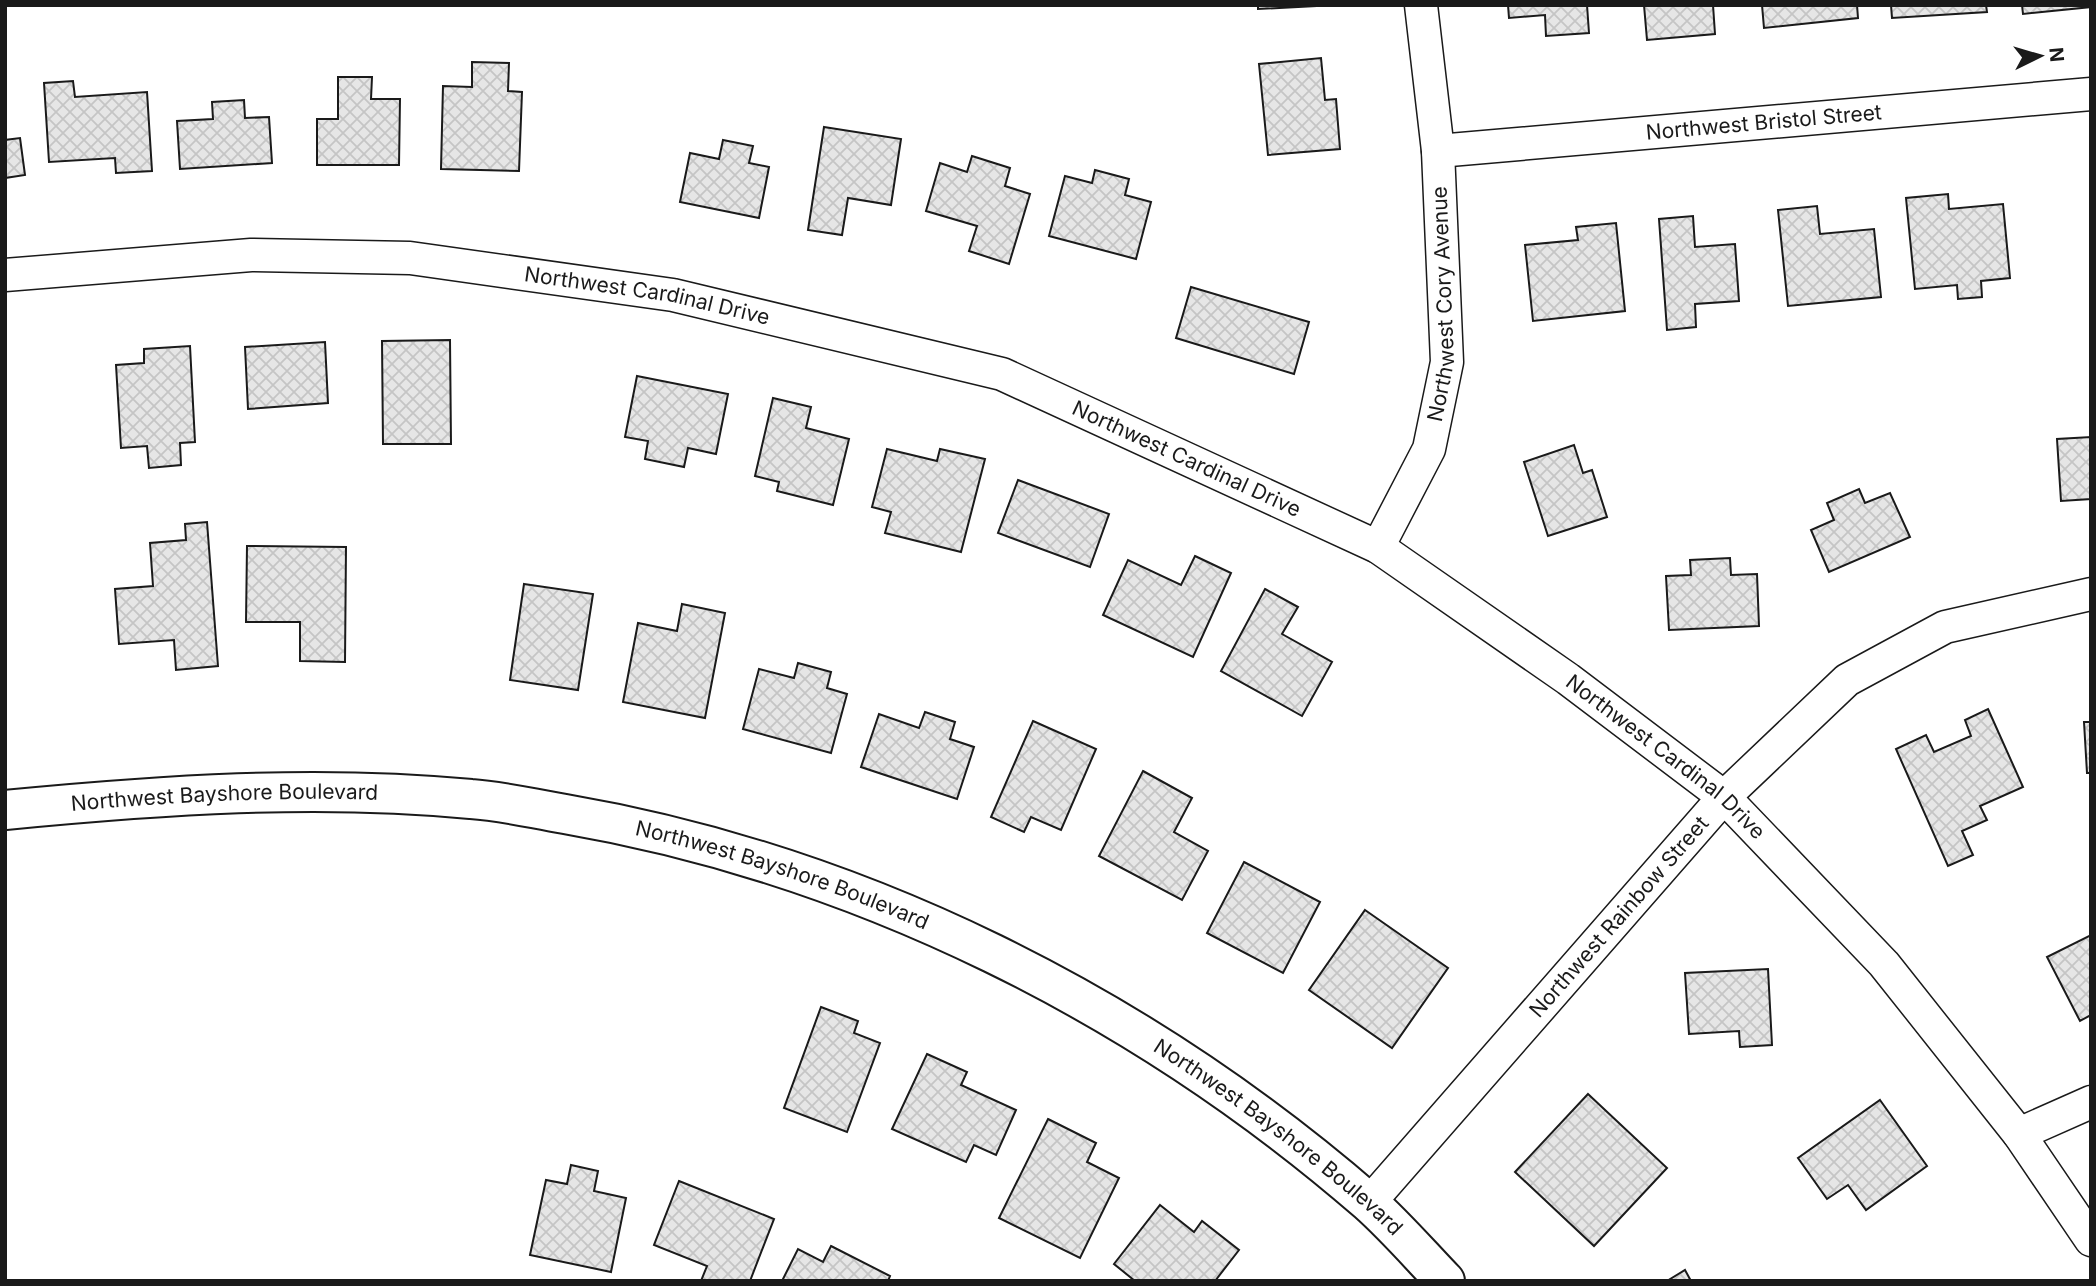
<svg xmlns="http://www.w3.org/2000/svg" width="2096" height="1286" viewBox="0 0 2096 1286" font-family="Inter,sans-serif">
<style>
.building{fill:url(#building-cross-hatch);stroke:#1a1a1a;stroke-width:2}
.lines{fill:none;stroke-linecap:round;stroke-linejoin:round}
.street-casing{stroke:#1a1a1a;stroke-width:35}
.secondary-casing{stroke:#1a1a1a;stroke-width:42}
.street{stroke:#fff;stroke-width:32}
.secondary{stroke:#fff;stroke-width:38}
.labels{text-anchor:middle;stroke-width:5;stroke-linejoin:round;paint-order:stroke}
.street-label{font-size:21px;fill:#1a1a1a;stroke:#fff}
</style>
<defs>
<pattern id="building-cross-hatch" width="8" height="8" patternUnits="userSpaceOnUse" patternTransform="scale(1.75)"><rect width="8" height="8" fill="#e6e6e6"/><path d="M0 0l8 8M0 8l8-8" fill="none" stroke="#c5c5c5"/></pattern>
</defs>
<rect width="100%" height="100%" fill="#fff"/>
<g class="building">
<path d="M1258 5H1316V6L1258 9Z"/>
<path d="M1508 5H1587L1589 33 1546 36 1545 15 1509 18Z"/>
<path d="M1644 5H1713L1715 34 1647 40Z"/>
<path d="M1762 5H1857L1858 18 1764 28Z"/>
<path d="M1891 5H1986L1987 12 1892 18Z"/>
<path d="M2022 5H2091V7L2023 14Z"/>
<path d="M1321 58 1325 100 1336 99 1340 149 1268 155 1259 64Z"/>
<path d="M472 62 509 63 508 91 522 92 519 171 441 169 443 86 472 87Z"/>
<path d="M338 77H372L371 99H400L399 165H317V119H338Z"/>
<path d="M73 81 75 97 147 92 152 171 116 173 115 158 49 162 44 83Z"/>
<path d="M244 100 245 118 269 117 272 163 180 169 177 121 213 119 212 102Z"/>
<path d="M824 127 901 139 891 205 848 198 842 235 808 230Z"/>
<path d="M20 138 25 175 5 178V140Z"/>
<path d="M723 140 753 146 749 163 769 167 759 218 680 202 690 153 719 159Z"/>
<path d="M972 156 1010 168 1005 186 1030 194 1009 264 969 251 977 226 926 211 940 163 967 172Z"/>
<path d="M1095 170 1129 179 1125 195 1151 202 1136 259 1049 236 1065 176 1092 183Z"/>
<path d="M1948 194 1949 209 2003 204 2010 278 1981 281 1982 297 1958 299 1957 285 1915 289 1906 198Z"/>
<path d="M1817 206 1820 234 1874 229 1881 297 1788 306 1778 210Z"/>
<path d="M1693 216 1695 247 1735 244 1739 301 1695 304 1696 327 1667 330 1659 219Z"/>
<path d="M1616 223 1625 311 1533 321 1525 245 1578 240 1576 227Z"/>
<path d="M1191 287 1309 322 1294 374 1176 338Z"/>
<path d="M450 340 451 444H383L382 341Z"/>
<path d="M325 342 328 403 248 409 245 347Z"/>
<path d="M190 346 195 442 180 443 181 465 149 468 147 446 121 448 116 365 144 363V349Z"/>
<path d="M637 376 728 394 716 454 688 448 684 467 645 459 648 441 625 437Z"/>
<path d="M773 398 811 407 806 428 849 439 833 505 777 491 779 482 755 476Z"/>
<path d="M2091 437V499L2061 501 2057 439Z"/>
<path d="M1574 445 1583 473 1592 470 1607 517 1548 536 1524 462Z"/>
<path d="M887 449 937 461 940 449 985 459 961 552 885 533 891 512 872 507Z"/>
<path d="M1018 480 1109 514 1090 567 998 533Z"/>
<path d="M1859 489 1865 503 1890 493 1910 537 1829 572 1811 530 1834 520 1827 503Z"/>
<path d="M207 522 218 666 176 670 174 640 119 644 115 589 153 586 150 543 186 540 185 524Z"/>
<path d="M247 546 346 547 345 662 300 661V622H246Z"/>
<path d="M1195 556 1231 573 1193 657 1103 615 1128 560 1181 585Z"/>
<path d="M1730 558 1731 575 1757 574 1759 626 1669 630 1666 576 1691 575 1690 560Z"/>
<path d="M524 584 593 594 578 690 510 680Z"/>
<path d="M1265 589 1298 607 1282 634 1332 662 1302 716 1221 671Z"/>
<path d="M682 604 725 613 705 718 623 702 638 623 677 631Z"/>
<path d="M798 663 831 672 827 688 847 694 831 753 743 729 759 669 794 678Z"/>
<path d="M1988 709 2023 787 1980 806 1987 820 1962 831 1973 855 1948 866 1896 749 1926 735 1934 752 1971 736 1965 720Z"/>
<path d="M925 712 955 722 950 739 974 747 957 799 861 767 879 714 919 728Z"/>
<path d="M1033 721 1096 749 1061 830 1031 817 1024 832 991 817Z"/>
<path d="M2084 722H2091V773H2087Z"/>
<path d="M1143 771 1192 798 1174 832 1208 851 1182 900 1099 856Z"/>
<path d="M1244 862 1320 902 1283 973 1207 933Z"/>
<path d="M1365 910 1448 968 1392 1048 1309 990Z"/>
<path d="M2091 935V1015L2080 1021 2047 957Z"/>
<path d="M1768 969 1772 1045 1740 1047 1739 1031 1689 1034 1685 973Z"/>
<path d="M821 1007 858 1021 854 1033 880 1043 847 1132 784 1108Z"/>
<path d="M927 1054 967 1072 961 1085 1016 1110 996 1155 974 1145 966 1162 892 1129Z"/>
<path d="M1588 1094 1667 1168 1594 1246 1515 1172Z"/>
<path d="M1880 1100 1927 1166 1866 1210 1848 1185 1827 1199 1798 1158Z"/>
<path d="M1048 1119 1096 1143 1087 1162 1119 1178 1080 1258 999 1218Z"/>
<path d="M571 1165 598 1171 594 1191 626 1198 611 1272 530 1255 546 1180 567 1184Z"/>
<path d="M679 1181 774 1219 750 1281H701L707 1266 654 1245Z"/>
<path d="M1160 1205 1194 1232 1202 1221 1239 1250 1215 1281H1135L1114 1264Z"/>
<path d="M831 1246 890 1276 888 1281H782L798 1249 823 1262Z"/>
<path d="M1685 1270 1691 1281H1667Z"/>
</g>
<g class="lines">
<defs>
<g id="street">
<path id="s1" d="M1438 151 2091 94"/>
<path id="s2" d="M5 275 251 255 410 258 673 295 1002 374 1378 547 1568 679 1724 797 1884 964 2019 1134 2091 1240"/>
<path id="s3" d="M1378 547 1429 449 1447 362 1438 151 1421 5"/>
<path d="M2019 1134 2091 1102"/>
<path id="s4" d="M1369 1203 1724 797 1847 680 1945 627 2091 594"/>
</g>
<g id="secondary">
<path id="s5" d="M5 810C160 795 316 784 471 799 503 801 534 809 565 814 861 865 1141 1005 1368 1202 1395 1226 1420 1255 1445 1281"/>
</g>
</defs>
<use href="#street" class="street-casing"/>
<use href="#secondary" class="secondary-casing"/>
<use href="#street" class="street"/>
<use href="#secondary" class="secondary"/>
</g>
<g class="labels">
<g class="street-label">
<text dy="7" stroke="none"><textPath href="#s1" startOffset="327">Northwest Bristol Street</textPath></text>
<text dy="7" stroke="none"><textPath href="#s2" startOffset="646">Northwest Cardinal Drive</textPath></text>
<text dy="7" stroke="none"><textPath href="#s3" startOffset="257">Northwest Cory Avenue</textPath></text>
<text dy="7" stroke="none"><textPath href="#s2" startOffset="1213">Northwest Cardinal Drive</textPath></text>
<text dy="7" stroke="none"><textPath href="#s2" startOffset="1780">Northwest Cardinal Drive</textPath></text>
<text dy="7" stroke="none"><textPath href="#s5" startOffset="220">Northwest Bayshore Boulevard</textPath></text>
<text dy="7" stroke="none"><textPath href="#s5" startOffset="788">Northwest Bayshore Boulevard</textPath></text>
<text dy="7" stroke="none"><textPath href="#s4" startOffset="380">Northwest Rainbow Street</textPath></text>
<text dy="7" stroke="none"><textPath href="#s5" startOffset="1354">Northwest Bayshore Boulevard</textPath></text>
</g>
</g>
<rect width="2096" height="1286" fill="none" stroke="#1a1a1a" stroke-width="14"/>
<g transform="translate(2040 56) rotate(85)" stroke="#ffffff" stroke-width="5" paint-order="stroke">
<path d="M0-5L12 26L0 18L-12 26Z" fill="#1a1a1a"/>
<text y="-10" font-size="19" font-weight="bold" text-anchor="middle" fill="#1a1a1a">N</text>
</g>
</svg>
